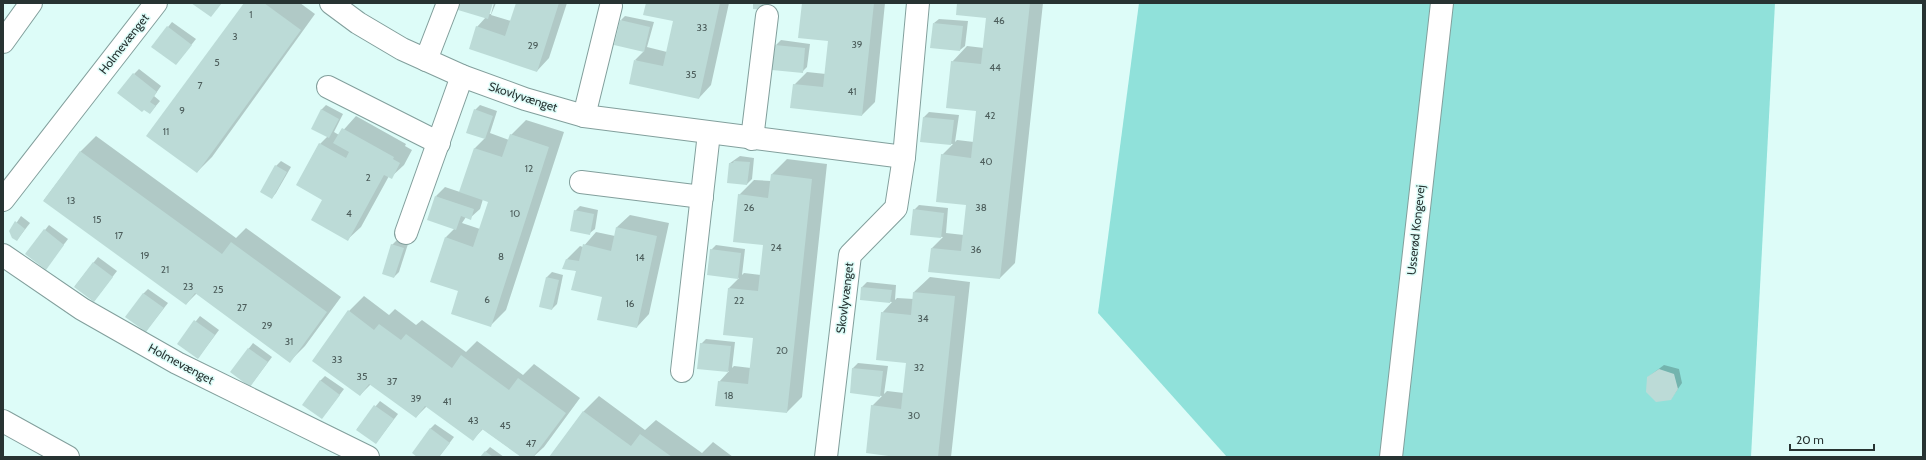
<svg xmlns="http://www.w3.org/2000/svg" width="1926" height="460" viewBox="0 0 1926 460" font-family="Cabin,sans-serif">
<style>
.green{fill:#90e1da}
.shadow{fill:#0003;fill-rule:evenodd}
.building{fill:#bcdbd7}
.lines{fill:none;stroke-linecap:round;stroke-linejoin:round}
.street-casing{stroke:#829f9c;stroke-width:24}
.secondary-casing{stroke:#829f9c;stroke-width:24}
.street{stroke:#fff;stroke-width:22}
.secondary{stroke:#fff;stroke-width:22}
.labels{text-anchor:middle;stroke-width:3;stroke-linejoin:round;paint-order:stroke}
.number-label{font-size:10px;fill:#4c5d5b}
.street-label{font-size:12px;fill:#273332;stroke:#ddfcf8}
</style>
<rect width="100%" height="100%" fill="#ddfcf8"/>
<path class="green" d="M1139 3H1775L1751 457H1227L1098 313Z"/>
<g class="shadow">
<path d="M245 3H300L315 14 212 157 197 172Z"/>
<path d="M461 3H492L489 14H491L494 3H496L491 15 511 21 517 3H567L549 58 537 71 477 27 486 17Z"/>
<path d="M647 3H729L711 85 699 98 635 60 644 51 621 20 625 16 654 22 647 47 667 52 674 21Z"/>
<path d="M803 3H885L875 102 862 115 794 85 807 72 826 74 830 40Z"/>
<path d="M958 3H1043L1015 263 1000 278 929 271 932 248 943 237 911 234 914 210 919 205 948 208 946 233 964 235 967 204 942 155 953 144 921 141 924 117 929 112 959 115 955 142 957 140 974 142 977 111 952 62 967 46 984 48 987 17Z"/>
<path d="M939 19 968 21 965 46 960 50 934 23Z"/>
<path d="M172 22 196 39 176 64 168 27Z"/>
<path d="M781 40 810 44 807 67 802 72 776 45Z"/>
<path d="M139 69 161 86 154 96 160 101 150 113 134 74Z"/>
<path d="M326 105 343 114 334 132 339 135 356 116 406 144 405 146 412 150 404 165 391 177 389 176 361 227 348 239 324 199 320 144 328 136 321 110Z"/>
<path d="M480 105 497 111 490 133 509 140 511 135 526 120 564 132 506 310 491 325 460 291 446 237 455 228 436 196 445 187 460 192 475 148 485 138 475 110ZM483 199 489 201 480 229 462 223 466 217 470 218 480 209Z"/>
<path d="M96 136 236 238 246 228 341 297 305 346 290 361 197 293 186 304 44 200 81 151Z"/>
<path d="M740 156 754 158 752 179 747 184 730 163Z"/>
<path d="M787 159 827 164 802 397 787 412 719 382 729 371 698 368 701 344 706 339 735 342 732 368 734 366 751 368 754 337 724 334 729 288 739 278 708 274 711 250 716 245 745 249 742 275 744 273 761 275 764 244 739 195 754 180 771 181 772 174Z"/>
<path d="M281 161 291 167 276 193 272 198 276 166Z"/>
<path d="M580 206 598 210 595 229 590 233 575 211Z"/>
<path d="M630 215 669 223 649 314 637 327 566 262 567 259 580 246 583 247 596 232 615 236 617 227Z"/>
<path d="M21 216 30 223 17 240 11 231Z"/>
<path d="M49 225 68 239 46 268 45 230Z"/>
<path d="M397 240 408 244 399 272 394 277 392 245Z"/>
<path d="M98 257 117 271 94 301 75 286Z"/>
<path d="M552 272 563 275 557 304 552 309 540 306 547 277Z"/>
<path d="M930 277 970 282 951 457H897L872 406 882 396 851 392 853 368 858 363 888 366 884 394 887 391 904 393 907 362 882 313 892 302 861 299 862 287 867 282 896 285 895 300 897 298 914 299V292Z"/>
<path d="M148 289 168 303 146 331 143 294Z"/>
<path d="M364 296 389 315 395 309 416 325 422 320 466 352 477 341 523 375 534 364 580 398 544 447 533 457H522L483 429 473 439 427 406 416 417 371 384 360 395 349 311Z"/>
<path d="M200 316 219 330 198 358 178 344Z"/>
<path d="M253 343 272 357 250 386 231 372Z"/>
<path d="M1664 365 1679 369 1682 383 1671 399 1648 377Z"/>
<path d="M325 376 344 389 326 413 320 381Z"/>
<path d="M599 396 645 430 656 420 702 453 713 442 733 457H550L584 411Z"/>
<path d="M380 401 398 414 376 443 357 429Z"/>
<path d="M435 424 454 437 439 457H419L430 429Z"/>
<path d="M490 447 504 457H481Z"/>
</g>
<g class="building">
<path d="M191 3H222L211 17Z"/>
<path d="M244 3H264L301 30 197 173 146 136Z"/>
<path d="M460 3H493L488 19 458 10Z"/>
<path d="M516 3H559L537 72 469 49 476 26 505 36Z"/>
<path d="M646 3H720L699 99 629 84 634 60 663 66 673 21 643 15Z"/>
<path d="M753 3H767L766 10 753 9Z"/>
<path d="M802 3H874L862 116 790 108 793 84 823 87 828 41 798 38Z"/>
<path d="M957 3H1030L1000 279 928 272 931 248 961 251 966 205 936 202 941 154 971 158 976 111 946 108 951 61 981 64 986 18 956 15Z"/>
<path d="M620 20 650 27 644 52 614 45Z"/>
<path d="M933 23 963 26 960 51 930 48Z"/>
<path d="M167 26 192 45 176 65 151 47Z"/>
<path d="M775 45 805 48 803 73 772 70Z"/>
<path d="M133 73 157 92 150 102 156 106 150 114 144 110 142 112 117 93Z"/>
<path d="M321 109 339 119 329 138 311 129Z"/>
<path d="M474 109 493 116 485 139 466 133Z"/>
<path d="M923 117 954 120 951 145 920 142Z"/>
<path d="M342 128 394 157 393 159 400 163 392 179 384 175 348 241 311 220 322 200 296 185 319 143 346 158 349 152 333 143Z"/>
<path d="M510 134 549 147 491 327 451 314 458 291 430 282 445 237 473 247 488 202 459 192 474 148 502 157Z"/>
<path d="M80 151 222 254 231 242 327 312 290 363 195 293 186 305 43 201Z"/>
<path d="M734 161 750 162 747 185 727 183 729 163H733Z"/>
<path d="M275 165 287 172 272 199 260 192Z"/>
<path d="M771 174 812 179 787 413 715 406 718 381 748 384 753 338 723 335 728 288 758 291 763 245 733 242 738 194 768 198Z"/>
<path d="M435 196 474 209 471 220 461 216 456 230 427 220Z"/>
<path d="M913 209 944 213 941 238 910 235Z"/>
<path d="M574 210 594 214 590 235 570 231Z"/>
<path d="M15 221 25 229 17 241 12 238 9 231Z"/>
<path d="M616 227 657 236 637 328 597 320 602 297 571 290 576 271 562 269 566 259 579 261 583 244 611 251Z"/>
<path d="M44 229 64 245 46 270 25 254Z"/>
<path d="M391 244 404 248 394 278 382 274Z"/>
<path d="M710 249 741 253 738 279 707 275Z"/>
<path d="M93 262 113 277 94 302 74 287Z"/>
<path d="M546 277 559 280 552 310 539 307Z"/>
<path d="M861 287 892 290 890 303 860 300Z"/>
<path d="M913 292 955 296 938 457H896L866 453 871 405 901 409 906 363 876 360 881 312 911 315Z"/>
<path d="M143 293 164 308 146 332 125 317Z"/>
<path d="M348 310 374 330 379 324 401 340 406 334 452 368 461 355 509 390 518 378 566 413 533 457H521L482 429 473 441 425 406 416 418 369 384 360 396 312 361Z"/>
<path d="M194 320 215 335 198 359 177 344Z"/>
<path d="M700 343 731 346 728 372 697 369Z"/>
<path d="M248 348 268 362 250 387 230 372Z"/>
<path d="M852 368 883 371 880 397 850 393Z"/>
<path d="M1659 369 1674 374 1678 389 1671 400 1656 402 1646 392 1647 377Z"/>
<path d="M320 380 340 395 322 419 302 405Z"/>
<path d="M374 405 394 419 376 444 356 430Z"/>
<path d="M583 411 631 446 640 434 672 457H549Z"/>
<path d="M430 428 450 443 439 457H417L412 453Z"/>
<path d="M485 451 493 457H480Z"/>
</g>
<g class="lines">
<defs>
<g id="street">
<path d="M331 3 358 23 402 49 462 76 525 99 584 116 904 157"/>
<path d="M3 42 31 3"/>
<path d="M426 60 448 3"/>
<path d="M328 87 439 143"/>
<path d="M584 116 611 6"/>
<path d="M752 139 767 16"/>
<path d="M581 182 702 197"/>
<path d="M3 200 156 3"/>
<path d="M406 233 462 76"/>
<path d="M3 255 82 309 177 363 368 457"/>
<path d="M682 371 709 133"/>
<path d="M826 457 850 255 896 208 904 157 918 3"/>
</g>
<g id="secondary">
<path d="M3 421 68 457"/>
<path d="M1391 457 1442 3"/>
</g>
</defs>
<use href="#street" class="street-casing"/>
<use href="#secondary" class="secondary-casing"/>
<use href="#street" class="street"/>
<use href="#secondary" class="secondary"/>
</g>
<g class="labels">
<g class="number-label">
<text x="251" y="18">1</text>
<text x="999" y="24">46</text>
<text x="702" y="31">33</text>
<text x="235" y="40">3</text>
<text x="857" y="48">39</text>
<text x="533" y="49">29</text>
<text x="217" y="66">5</text>
<text x="995" y="71">44</text>
<text x="691" y="78">35</text>
<text x="200" y="89">7</text>
<text x="852" y="95">41</text>
<text x="182" y="114">9</text>
<text x="990" y="119">42</text>
<text x="166" y="135">11</text>
<text x="986" y="165">40</text>
<text x="529" y="172">12</text>
<text x="368" y="181">2</text>
<text x="71" y="204">13</text>
<text x="749" y="211">26</text>
<text x="981" y="211">38</text>
<text x="349" y="217">4</text>
<text x="515" y="217">10</text>
<text x="97" y="223">15</text>
<text x="119" y="239">17</text>
<text x="776" y="251">24</text>
<text x="976" y="253">36</text>
<text x="145" y="259">19</text>
<text x="501" y="260">8</text>
<text x="640" y="261">14</text>
<text x="165" y="273">21</text>
<text x="188" y="290">23</text>
<text x="218" y="293">25</text>
<text x="487" y="303">6</text>
<text x="739" y="304">22</text>
<text x="630" y="307">16</text>
<text x="242" y="311">27</text>
<text x="923" y="322">34</text>
<text x="267" y="329">29</text>
<text x="289" y="345">31</text>
<text x="782" y="354">20</text>
<text x="337" y="363">33</text>
<text x="919" y="371">32</text>
<text x="362" y="380">35</text>
<text x="392" y="385">37</text>
<text x="729" y="399">18</text>
<text x="416" y="402">39</text>
<text x="447" y="405">41</text>
<text x="914" y="419">30</text>
<text x="473" y="424">43</text>
<text x="505" y="429">45</text>
<text x="531" y="447">47</text>
</g>
<g class="street-label">
<text transform="translate(124 44) rotate(-52)" y="4">Holmevænget</text>
<text transform="translate(523 97) rotate(18)" y="4">Skovlyvænget</text>
<text transform="translate(1416 230) rotate(-84)" y="4">Usserød Kongevej</text>
<text transform="translate(845 298) rotate(-83)" y="4">Skovlyvænget</text>
<text transform="translate(181 364) rotate(28)" y="4">Holmevænget</text>
</g>
</g>
<rect width="1926" height="460" fill="none" stroke="#273332" stroke-width="8"/>
<path d="M1790 444v6h84v-6" fill="none" stroke="#273332" stroke-width="2"/>
<text x="1796" y="444" font-size="12" fill="#273332" stroke="#ddfcf8" stroke-width="3" paint-order="stroke">20 m</text>
</svg>
